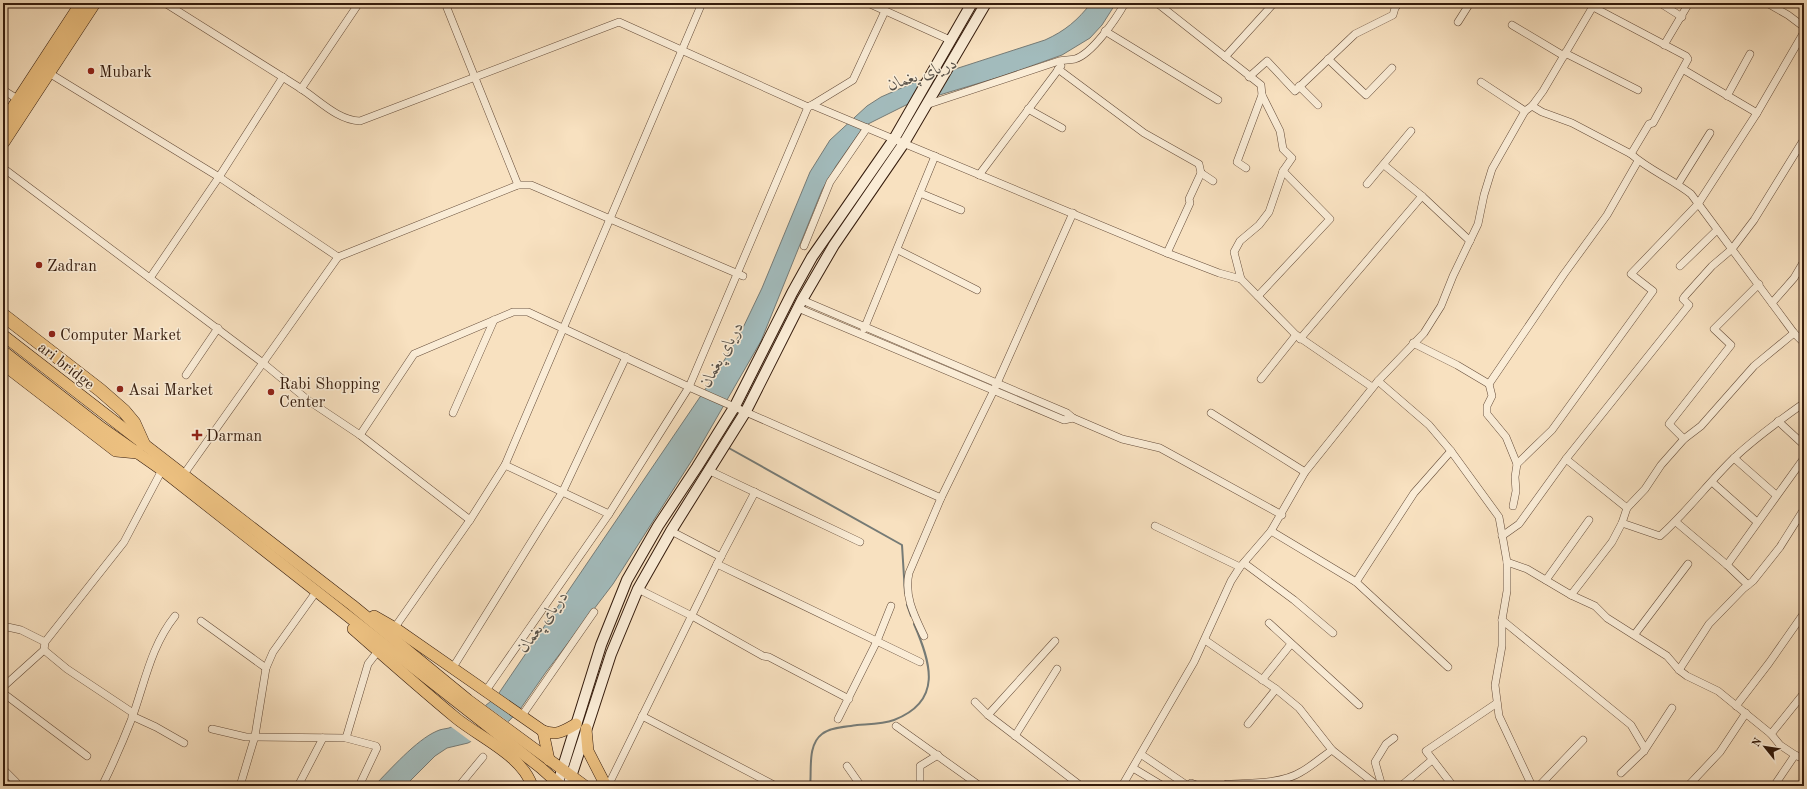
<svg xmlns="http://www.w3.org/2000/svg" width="1807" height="789" viewBox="0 0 1807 789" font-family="'Old Standard TT',Amiri,serif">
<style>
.water{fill:#a2bbbc;stroke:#767b76}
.pier{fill:#f8e1c0}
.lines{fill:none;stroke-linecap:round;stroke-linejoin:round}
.stream{stroke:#767b76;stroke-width:2}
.street-casing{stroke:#654c39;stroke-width:8}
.secondary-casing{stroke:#341b0c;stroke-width:12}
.primary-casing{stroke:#341b0c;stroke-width:12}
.highway-casing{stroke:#341b0c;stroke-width:14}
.street{stroke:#faecd6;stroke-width:7}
.secondary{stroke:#faecd6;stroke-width:10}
.primary{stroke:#ecc080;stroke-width:11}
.highway{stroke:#ecc080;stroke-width:13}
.poi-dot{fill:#8f2418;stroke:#faecd6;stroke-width:1.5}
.labels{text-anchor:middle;stroke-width:3;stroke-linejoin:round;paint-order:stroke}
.poi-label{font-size:16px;fill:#341b0c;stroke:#faecd6;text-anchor:start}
.street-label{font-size:16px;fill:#341b0c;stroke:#faecd6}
.water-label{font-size:17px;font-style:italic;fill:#5a534a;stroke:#faecd6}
</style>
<rect width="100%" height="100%" fill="#f8e1c0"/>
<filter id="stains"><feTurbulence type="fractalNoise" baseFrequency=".005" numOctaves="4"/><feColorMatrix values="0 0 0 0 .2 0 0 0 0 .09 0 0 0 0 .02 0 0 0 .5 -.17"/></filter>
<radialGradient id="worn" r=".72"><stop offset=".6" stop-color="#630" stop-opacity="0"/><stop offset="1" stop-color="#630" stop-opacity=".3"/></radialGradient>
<path class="water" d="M1091 3H1116L1102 25 1090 38 1062 55 1003 76 906 105 864 126 836 166 822 190 761 341 694 457 613 584 546 672 521 708 509 721 468 743 447 748 435 756 405 786H374C390 770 416 740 437 731 441 729 445 729 449 728 464 722 489 705 499 693L719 369 740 334 762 288 810 172 830 140 867 106 881 97 915 82 1045 40C1065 31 1078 20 1091 3Z"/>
<path class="pier" d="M485 705 510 723 473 743 450 726Z"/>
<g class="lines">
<g class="stream">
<path d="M727 447 902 545 905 593"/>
<path d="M907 605 911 616"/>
<path d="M810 786C812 771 807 745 822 734 830 727 847 727 857 725 869 724 883 724 894 720 943 701 931 663 914 624"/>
</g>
<defs>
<g id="street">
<path d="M165 3C210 31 255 60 300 88 319 100 337 120 360 121L619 22 808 107 812 105 867 128 1167 253 1219 273 1241 279 1296 335 1372 387"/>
<path d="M445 3 518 185"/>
<path d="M868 3 950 40"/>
<path d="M1157 3 1261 85 1262 95 1280 131 1283 149 1292 158 1283 171 1269 212 1259 225 1240 241 1234 252 1241 279"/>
<path d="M1483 3H1484"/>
<path d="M1591 3 1595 8 1686 56 1688 59 1653 123 1649 124 1631 154"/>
<path d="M1660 3 1682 17"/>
<path d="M1767 3 1788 15 1804 27"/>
<path d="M1458 22 1470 3"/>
<path d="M1512 25 1564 56"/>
<path d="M1105 31 1218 100"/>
<path d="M1664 45 1689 3"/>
<path d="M1565 53 1638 90"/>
<path d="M1225 57 1274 3"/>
<path d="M1328 59 1366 95 1392 68"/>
<path d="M1058 69 1144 133 1199 164 1201 173 1213 181"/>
<path d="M1684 70 1757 113"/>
<path d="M49 73 219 177 338 257"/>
<path d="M1249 77 1267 61 1295 91 1355 34 1393 15 1395 8 1399 3"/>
<path d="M1481 82 1525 111"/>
<path d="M1299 86 1318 105"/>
<path d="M301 89 359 3"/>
<path d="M3 90 19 100"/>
<path d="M1727 96 1750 54"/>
<path d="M812 105 853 80 885 11"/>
<path d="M926 105 1059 61C1064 60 1070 60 1075 59 1092 54 1116 19 1125 3"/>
<path d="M1532 106 1542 112 1572 123 1631 154C1649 170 1672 179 1691 194L1794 333 1804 343"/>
<path d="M1028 109 1062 128"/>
<path d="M1384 165 1422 196 1470 241"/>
<path d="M3 168 263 363 309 401 360 435 470 520"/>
<path d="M1246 168 1237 162 1262 95"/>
<path d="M979 175 1061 66"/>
<path d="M1367 184 1411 131"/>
<path d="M1678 184 1710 133"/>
<path d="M920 193 961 210"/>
<path d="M804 246 830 182 867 128"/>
<path d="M898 250 977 290"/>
<path d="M1167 253 1190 203 1189 199 1201 173"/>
<path d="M1680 266 1717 230"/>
<path d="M150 278 219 177 283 77"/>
<path d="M1258 296 1330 219 1283 171"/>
<path d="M802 300 1067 413 1073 418 1122 439 1160 448 1282 515"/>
<path d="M1772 303 1794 278 1804 261"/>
<path d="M798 308 1064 420 1073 418"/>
<path d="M864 329 935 156"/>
<path d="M1300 339 1422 196"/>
<path d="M1413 343 1457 365 1489 384 1492 396 1487 406V414L1506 437 1517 464 1515 477 1516 491 1513 506"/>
<path d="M186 375 218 328"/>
<path d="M1261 379 1296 335"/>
<path d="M1378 381 1429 425 1451 451 1499 517 1507 562V591L1502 620V646L1495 685 1499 716 1532 786"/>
<path d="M1489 384 1564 274 1607 215 1638 161"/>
<path d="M453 413 494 320"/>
<path d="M1211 413 1305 472"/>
<path d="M1778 421 1804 445"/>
<path d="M360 435 414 354 513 312H528L689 387 941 498"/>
<path d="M1684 439 1669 424 1731 345 1714 329 1759 284"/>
<path d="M1734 458 1776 495"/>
<path d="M1566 459 1627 508"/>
<path d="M1517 464 1552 430 1653 291 1631 274 1698 204 1757 113 1804 32"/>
<path d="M505 465 609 514"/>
<path d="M710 471 860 542"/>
<path d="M184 474 338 257 518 185H531L743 276"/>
<path d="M1712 482 1757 522"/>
<path d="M1676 522 1727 565 1748 585"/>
<path d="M1622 523 1660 536C1687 512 1708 483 1734 458 1755 438 1780 420 1804 403"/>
<path d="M1155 526 1240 567"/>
<path d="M671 531 721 557"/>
<path d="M1271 531 1356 582 1448 667"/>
<path d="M1502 536 1519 524 1566 459 1689 305 1683 299 1685 296 1712 266 1732 249 1754 220 1804 139"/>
<path d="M1507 562 1527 569 1571 595 1595 606 1607 618 1667 656 1679 670 1687 676 1718 691 1771 734 1780 745 1795 755 1804 759"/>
<path d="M1244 563 1294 600 1333 633"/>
<path d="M717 564 920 662"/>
<path d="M1727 565 1804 458"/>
<path d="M1546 580 1589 520"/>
<path d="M1356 582 1414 493 1451 451"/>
<path d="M638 589 692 616 763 656 769 657 849 699"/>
<path d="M1571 595 1612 542 1622 523 1627 508 1645 489 1661 465 1684 439 1701 426 1754 366 1794 333"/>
<path d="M1502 620 1631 725 1644 747V751"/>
<path d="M201 621 266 668"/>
<path d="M1269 623 1359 705"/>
<path d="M3 626 21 630 45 642"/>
<path d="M393 630 470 520 505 465 702 3"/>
<path d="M1635 634 1688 564"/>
<path d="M924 636C914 615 904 596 909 573L941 498 994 390 1073 213"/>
<path d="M1205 640 1276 689 1299 708 1332 750 1378 786"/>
<path d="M44 650 67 669 133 713"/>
<path d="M452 669 563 491 626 357"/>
<path d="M1679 670 1709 624 1743 589 1753 581 1780 547 1804 509"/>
<path d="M1262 680 1291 644"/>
<path d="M3 687 44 650 45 642 124 542 162 470"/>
<path d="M485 692 609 514 689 387 808 107"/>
<path d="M3 693 87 756"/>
<path d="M975 702 988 715 1081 786"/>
<path d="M1736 706 1769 663 1804 613"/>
<path d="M988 715 1055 641"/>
<path d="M132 716 156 727 184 743"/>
<path d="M642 716 776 786"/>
<path d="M521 717 594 612"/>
<path d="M838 719 877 641 891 606"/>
<path d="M1248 724 1276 689"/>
<path d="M896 726 980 786"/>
<path d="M212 729 246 737 346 738 376 746 377 748 359 786"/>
<path d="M1771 734 1804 693"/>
<path d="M1015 736 1057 669"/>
<path d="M346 738 368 664 378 651"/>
<path d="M1142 755 1188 786 1191 783 1199 786"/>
<path d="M847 766 861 786"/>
<path d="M1133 768 1163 786"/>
<path d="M3 769 16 782"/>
<path d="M1621 773 1644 751 1672 708"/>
<path d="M1227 784C1249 783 1282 784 1301 772 1312 766 1322 757 1332 750"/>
<path d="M102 786C113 764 123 741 132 718 145 682 151 646 175 616"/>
<path d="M240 786 255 736 266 668 273 652 316 592"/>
<path d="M298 786 323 738"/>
<path d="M459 786 483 757"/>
<path d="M608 786 717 564 755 492"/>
<path d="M920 786V766L938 755"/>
<path d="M1122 786 1194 662 1231 581 1240 567 1271 531 1305 472 1378 381 1424 333 1441 306 1453 276 1478 224 1484 195 1492 169 1525 111 1532 106 1543 91 1595 3"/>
<path d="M1382 786 1375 762 1386 744 1394 738"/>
<path d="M1401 786 1432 760"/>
<path d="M1453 786 1426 751 1497 703"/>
<path d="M1539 786 1583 740"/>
<path d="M1688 786 1720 752 1746 713"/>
<path d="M1774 786 1795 755"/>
</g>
<g id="secondary">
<path d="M557 786 601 645 627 580 658 526 697 467 735 406 792 293 812 257 894 139 972 3"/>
<path d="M568 786 611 654 638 589 671 531 746 411 802 300 834 245 904 143 986 3"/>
</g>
<g id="primary">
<path d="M3 335 352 605 468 700 585 786"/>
<path d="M3 351 102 428 162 470 541 768 561 786"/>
<path d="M374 616 395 628 543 731C557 736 564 731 576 724"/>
<path d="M353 629C387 659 421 689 456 718 479 737 523 756 532 786"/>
<path d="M586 729 588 751 606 786"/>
<path d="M543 731 549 760"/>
</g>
<g id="highway">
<path d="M3 124 82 3"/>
<path d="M3 142 94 3"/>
<path d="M3 315 100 390 124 411 134 423 143 443"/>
<path d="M3 363 116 450 137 452"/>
</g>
</defs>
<use href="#street" class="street-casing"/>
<use href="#secondary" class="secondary-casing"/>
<use href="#primary" class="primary-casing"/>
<use href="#highway" class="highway-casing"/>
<use href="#street" class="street"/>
<use href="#secondary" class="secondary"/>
<use href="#primary" class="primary"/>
<use href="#highway" class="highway"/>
</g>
<g class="poi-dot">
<circle cx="91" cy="71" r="4"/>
<circle cx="39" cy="265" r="4"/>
<circle cx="52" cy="334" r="4"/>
<circle cx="120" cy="389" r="4"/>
<circle cx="271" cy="392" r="4"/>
<path d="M195 429h4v4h4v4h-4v4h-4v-4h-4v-4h4z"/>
</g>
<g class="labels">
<g class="poi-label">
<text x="99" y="77">Mubark</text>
<text x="47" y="271">Zadran</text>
<text x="60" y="340">Computer Market</text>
<text x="279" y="389">Rabi Shopping<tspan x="279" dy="18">Center</tspan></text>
<text x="128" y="395">Asai Market</text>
<text x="206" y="441">Darman</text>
</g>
<g class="street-label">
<text transform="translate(67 365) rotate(38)" y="6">ari bridge</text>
</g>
<g class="water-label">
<text transform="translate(922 73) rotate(-19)" y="6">دریای پغمان</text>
<text transform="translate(721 354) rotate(-61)" y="6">دریای پغمان</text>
<text transform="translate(542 621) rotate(-53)" y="6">دریای پغمان</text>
</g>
</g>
<rect width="1807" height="789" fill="none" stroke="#f8e1c0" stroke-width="16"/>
<rect x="4" y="4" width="1799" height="781" fill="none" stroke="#341b0c" stroke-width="2"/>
<rect x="8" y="8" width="1791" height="773" fill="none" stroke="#341b0c"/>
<g transform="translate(1765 747) rotate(300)" stroke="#faecd6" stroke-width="3" paint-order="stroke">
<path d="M0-3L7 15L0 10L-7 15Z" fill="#341b0c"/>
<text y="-6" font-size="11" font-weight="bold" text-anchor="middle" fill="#341b0c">N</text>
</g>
<rect width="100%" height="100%" filter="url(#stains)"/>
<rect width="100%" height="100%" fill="url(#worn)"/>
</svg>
